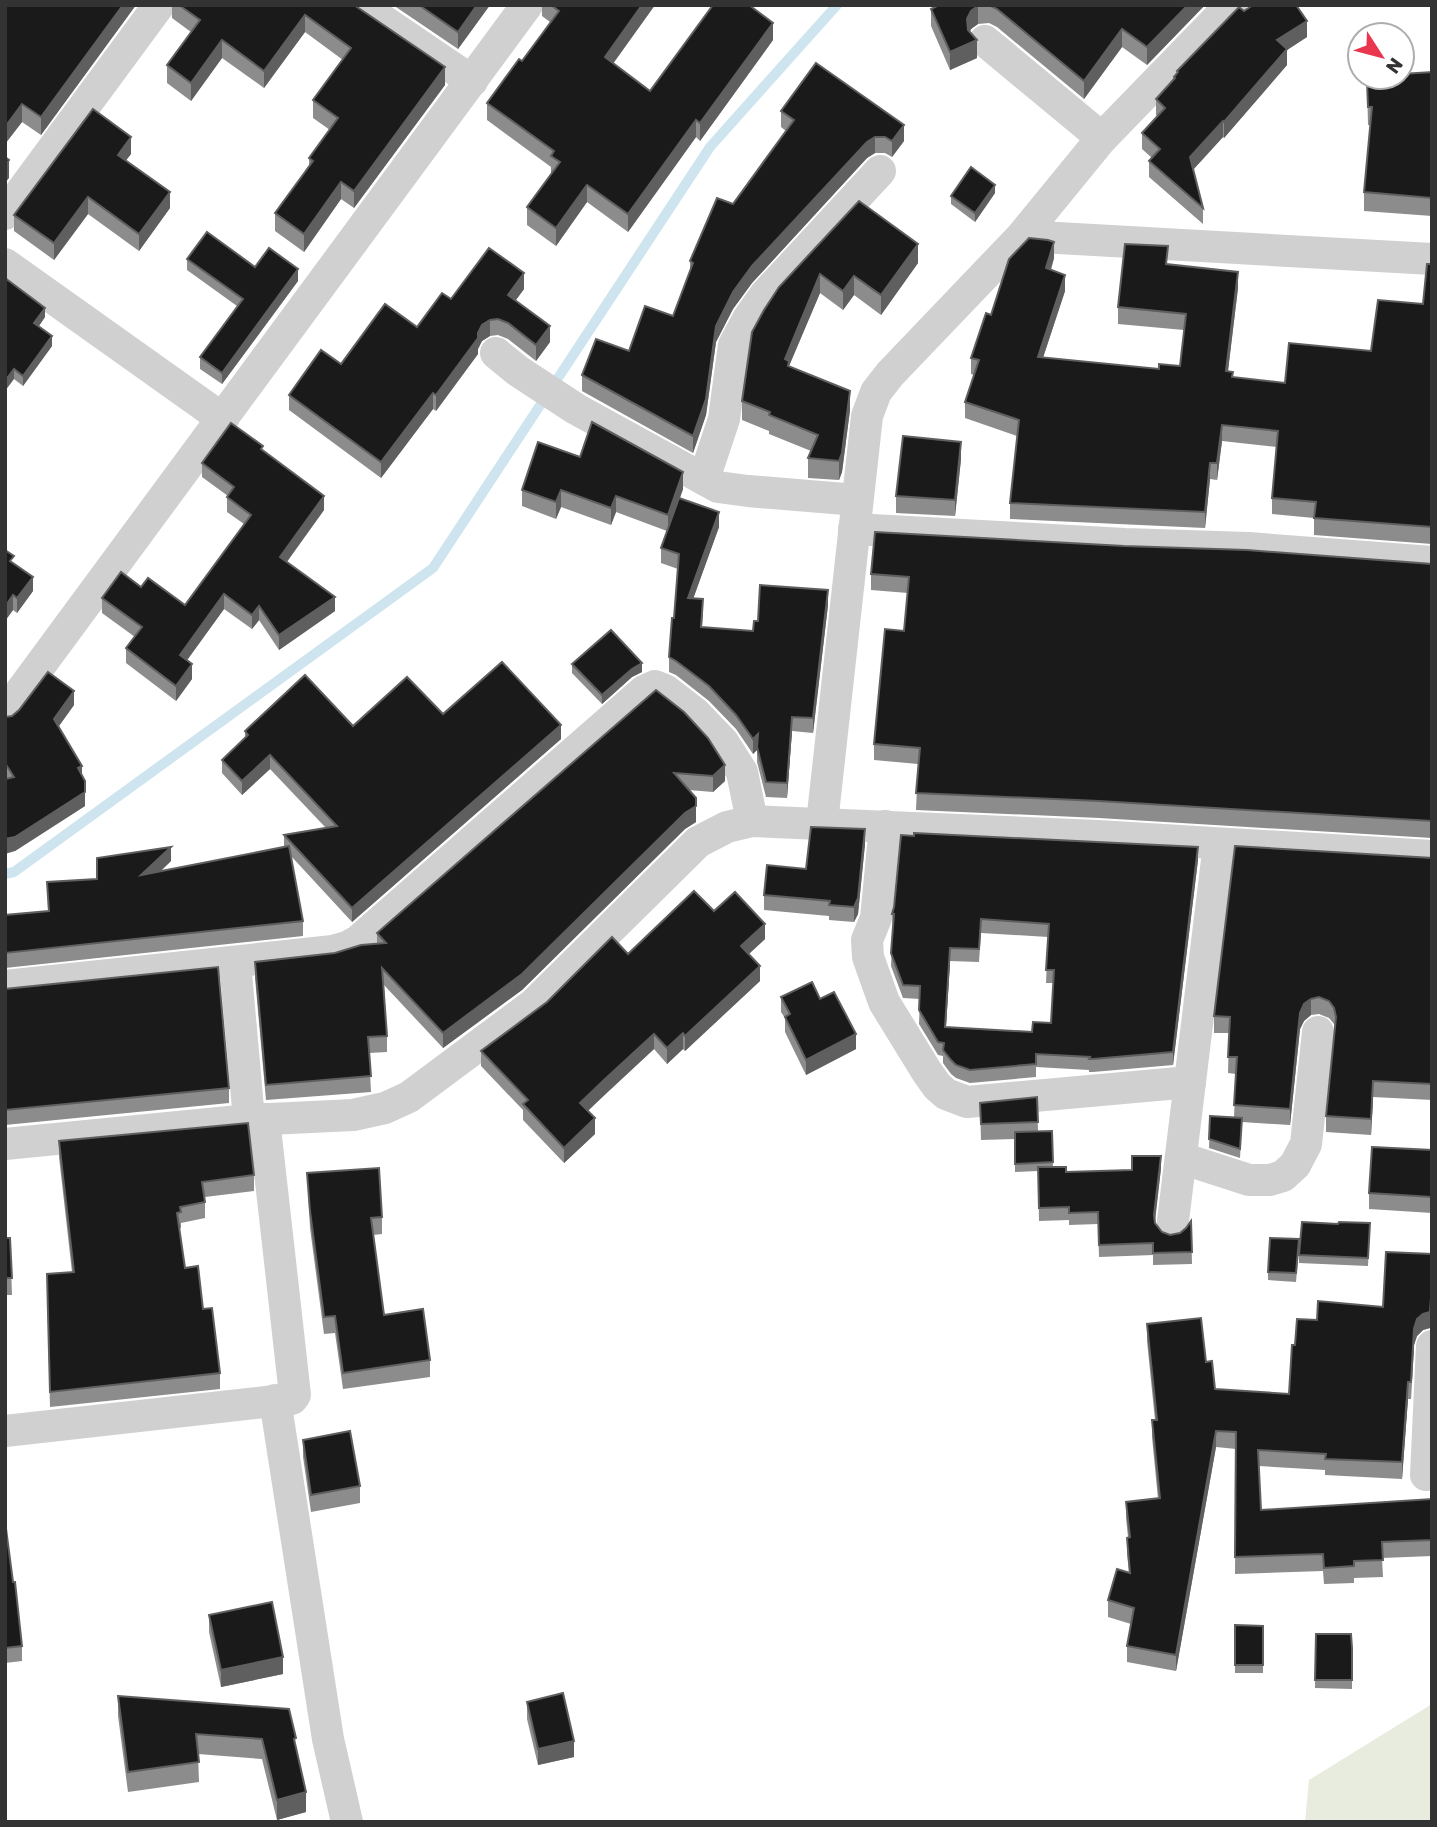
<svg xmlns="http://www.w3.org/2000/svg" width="1437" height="1827" viewBox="0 0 1437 1827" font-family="Rubik,sans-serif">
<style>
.green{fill:#e7ecdf}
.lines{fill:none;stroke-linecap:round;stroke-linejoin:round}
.stream{stroke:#cee4ef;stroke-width:10}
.street{stroke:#d0d0d0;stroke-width:32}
.wall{fill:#8c8c8c;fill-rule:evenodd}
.shaded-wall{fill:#5f5f5f}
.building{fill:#1a1a1a;stroke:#5f5f5f;stroke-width:2;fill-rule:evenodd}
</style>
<rect width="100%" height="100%" fill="#fff"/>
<path class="green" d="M1432 1704V1822H1305L1309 1780Z"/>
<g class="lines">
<path class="stream" d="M5 874 14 872 433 568 710 147 837 5"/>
<g class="street">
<path d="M360 5 472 81"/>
<path d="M985 41 1102 138"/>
<path d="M5 214 159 5"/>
<path d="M1022 236 1432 259"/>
<path d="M5 264 223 419"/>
<path d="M496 353 518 371 576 409 718 487 748 491 857 500"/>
<path d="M704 479 724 419 734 345 748 319 765 295 880 171"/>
<path d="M854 529 1125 544 1248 548 1432 562"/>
<path d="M5 713 527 5"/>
<path d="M822 823 867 416 876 392 890 374 1022 236 1102 138 1231 5"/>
<path d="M885 826 876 918 867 940 868 957 884 1002 927 1072 937 1086 946 1094 967 1102 1190 1082"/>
<path d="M235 962 249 1120"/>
<path d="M5 986 333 951 347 947 358 941 644 691 655 686 665 690 696 714 723 742 742 772 752 821"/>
<path d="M5 1144 249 1120 353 1115 385 1108 409 1097 534 1004 698 842 727 827 752 821 1098 836 1432 856"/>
<path d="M1181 1158 1249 1180H1270L1283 1176 1295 1165 1306 1144 1318 1032"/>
<path d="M1172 1229 1219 844"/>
<path d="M275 1400 328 1739 347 1822"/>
<path d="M5 1431 292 1399 295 1395 264 1119"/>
<path d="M1426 1475 1432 1346"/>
</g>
</g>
<g class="wall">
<path d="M5 5H136L41 135 22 122 5 144Z"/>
<path d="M172 5H354L445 85 354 208 341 199 304 252 275 231V213L309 167V158L330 130 313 118V100L343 60 305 32 264 88 222 58 191 101 167 83V65L191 32 172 18Z"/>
<path d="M393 5H490L458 49Z"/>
<path d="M542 5H655L613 63 650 91 773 40 700 141 696 137 628 232 587 202 556 246 527 225V207L551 174V167L487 120V103L522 61 550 22 542 16Z"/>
<path d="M939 5H1205L1147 65 1122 47 1084 99 997 27 989 23 978 24 971 29 970 32 977 58 950 70 931 26V9Z"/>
<path d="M1244 11 1307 37 1287 50V65L1224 138 1223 137 1193 170 1203 208V224L1149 177V161L1152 158 1142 149V133L1157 116 1156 115V99L1174 80V77L1177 73V71Z"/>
<path d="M1432 72V216L1364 211V192L1371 125H1368L1367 82 1380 81Z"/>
<path d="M781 111 904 141 892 157 885 153H875L867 158 752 283 733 309 716 342 706 415 693 453 582 391V375L629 351 673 316 690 270V261L786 131 781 127Z"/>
<path d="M131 154 126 160 170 208 139 251 88 214 54 260 14 231V215Z"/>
<path d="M995 193 975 222 951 204V196Z"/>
<path d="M859 201 918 263 881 315 854 295 843 310 820 293 789 366 850 410 842 472 839 480 808 478V458L811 451 769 434V431L742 420V401Z"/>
<path d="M1054 258 1051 270 1065 291 1043 357 1159 369 1180 366 1184 330 1118 324V307L1168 265 1238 288 1228 371 1233 377 1285 383 1371 351 1423 304 1432 264V544L1314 535V518L1272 514V498L1277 447 1222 441 1217 480 1210 479 1205 528 1010 519V503L1017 436 965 418V402L974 375 971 374V358L991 315Z"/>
<path d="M187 259 255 267 298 281 222 384 200 369V357L237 306 187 270Z"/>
<path d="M5 278 45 317 39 326 52 346 23 386 14 379Z"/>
<path d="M524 289 515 301 550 342 536 361 508 339 498 335 490 336 482 341 478 349V354L436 411 433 409 381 478 289 410V395L341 364 417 327 451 299Z"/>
<path d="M263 451 324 510 287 562 335 611 279 650 259 620 252 629 224 609 187 660 192 679 176 701 126 663V648L135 637 102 613V598L185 605 244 524 227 512V497L228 496 202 477V463Z"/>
<path d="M580 457 683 489 680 498 719 527 693 599 703 614 702 627 753 631 758 621 828 605 813 733 792 731 787 798 766 797 757 762V750L753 754 736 729 709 701 676 675 669 672V657L674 618 678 569 661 563V548L667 531 616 512 611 525 561 507 556 519 522 506V490Z"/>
<path d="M961 459 955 516 896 513V496Z"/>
<path d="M14 563 33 591 17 613 13 610 5 621Z"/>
<path d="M1432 564V838L1099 818 916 810 918 764 874 760V744L904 631 908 593 871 590V574Z"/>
<path d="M572 664 642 672 632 677 602 704 572 673Z"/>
<path d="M654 691 725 781 713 792 689 790 696 822 685 829 522 990 443 1048 384 985 387 1036V1052L369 1053 371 1092 266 1100 255 978V962L335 953 377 943V933Z"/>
<path d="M74 705 58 727 82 776 85 806 15 851 5 778V717Z"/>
<path d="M443 714 561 739 352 922 291 856 303 921V936L5 968V915L48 911 47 882 97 879 171 861 161 871 284 847V835L326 828 270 769 242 795 222 773V760L245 738V731L353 726Z"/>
<path d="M865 844 858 914 854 922 829 920V916L764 910V895L806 869Z"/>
<path d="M1432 858V1100L1373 1097 1371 1135 1326 1132V1116L1335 1027 1334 1024 1329 1018 1319 1014 1311 1015 1304 1021 1300 1029 1290 1125 1242 1122 1240 1158 1209 1148 1210 1116 1234 1117 1236 1074 1228 1073 1229 1033H1214V1016Z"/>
<path d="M1198 860 1173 1065 1093 1072H1089V1070L1036 1067V1077L970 1083 956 1078 951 1074 943 1063V1056L938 1055 919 1024 920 999 903 998 891 966 893 928 892 914ZM981 933 1048 937 1046 983H1053L1051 1023 1032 1032 946 1027 950 961 979 962Z"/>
<path d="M714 911 765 939 749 954 760 981 685 1051 683 1049 667 1064 654 1049 604 1095 588 1111 595 1134 564 1163 523 1120V1110L481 1066V1051Z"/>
<path d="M5 989 229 1088V1103L5 1125Z"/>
<path d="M781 997 856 1049 806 1075 785 1032V1018L781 1012Z"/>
<path d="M1037 1097 1038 1131H1052L1053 1167 1066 1172 1132 1170 1161 1168 1155 1223 1162 1232 1170 1235 1180 1233 1186 1228 1191 1221 1192 1264 1153 1265V1255L1099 1257 1098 1224 1069 1225V1220L1039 1221 1038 1171 1015 1172V1139L981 1140 980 1103Z"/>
<path d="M59 1141 254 1175V1191L205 1197V1218L181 1223V1228L179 1229 185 1268 203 1309 220 1373V1389L50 1407 47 1290 72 1272 59 1157Z"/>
<path d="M1432 1150V1213L1369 1209V1193Z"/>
<path d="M307 1173 382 1217V1234L373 1235 384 1315 430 1360V1377L343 1389 335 1333 324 1334 310 1228Z"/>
<path d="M1370 1223 1368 1266 1299 1263V1255L1338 1224Z"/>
<path d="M5 1238H10L12 1295H5Z"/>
<path d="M1299 1248 1296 1282 1268 1280V1272Z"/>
<path d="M1432 1254V1298L1430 1328 1423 1330 1417 1336 1414 1345 1411 1399H1408L1402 1479 1325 1475V1470L1259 1466 1261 1510 1432 1499V1556L1382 1558 1383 1577 1354 1578V1583L1324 1584 1323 1571 1235 1574 1236 1449 1216 1447 1176 1671 1127 1662V1646L1131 1624 1108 1617V1600L1129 1572 1127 1554V1538L1128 1537 1126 1518V1502L1158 1499 1152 1437V1420H1155L1147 1341V1324L1206 1362 1215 1389 1289 1394 1295 1345 1317 1320 1383 1307Z"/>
<path d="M303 1440 360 1486V1503L311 1512 303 1457Z"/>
<path d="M5 1521 22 1646V1661L5 1663Z"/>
<path d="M209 1615 283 1674 221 1687 209 1632Z"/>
<path d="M1235 1625 1263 1626V1673H1235Z"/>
<path d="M1316 1634 1352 1648V1689L1315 1688Z"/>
<path d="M118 1696 296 1747 306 1812 277 1820 262 1759 198 1754 199 1782 128 1792 118 1716Z"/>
<path d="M527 1702 574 1757 538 1765 527 1719Z"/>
</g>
<g class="shaded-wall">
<path d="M123 5H136L41 135V117Z"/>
<path d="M477 5H490L458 49V32Z"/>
<path d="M642 5H655L605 75V57Z"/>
<path d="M1188 5H1205L1147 65V47Z"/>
<path d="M978 6V24L971 29 967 37V19L971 11Z"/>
<path d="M305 15V32L264 88V71Z"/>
<path d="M1307 21V37L1287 50V65L1224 138V122L1277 40Z"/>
<path d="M773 23V40L700 141V123Z"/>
<path d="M1122 29V47L1084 99V81Z"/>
<path d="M222 40V58L191 101V83Z"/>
<path d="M977 40V58L950 70V52Z"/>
<path d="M445 67V85L354 208V191Z"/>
<path d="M22 104V122L5 144V127Z"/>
<path d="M696 120V137L628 232V214Z"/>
<path d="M1223 121V137L1190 173V157Z"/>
<path d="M904 125V141L892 157V141Z"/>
<path d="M131 137V154L118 171V155Z"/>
<path d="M875 137V153L867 158 752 283 733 309 716 342 706 415 693 453V436L716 326 733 292 752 266 867 142Z"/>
<path d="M9 160V178L5 183V166Z"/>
<path d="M341 182V199L304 252V234Z"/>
<path d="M587 185V202L556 246V228Z"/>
<path d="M995 185V193L975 222V213Z"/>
<path d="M170 192V208L139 251V234Z"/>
<path d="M88 197V214L54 260V243Z"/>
<path d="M1054 242V258L1046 285V268Z"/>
<path d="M918 244V263L881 315V295Z"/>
<path d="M298 269V281L222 384V373Z"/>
<path d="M1238 272V288L1226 387V371Z"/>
<path d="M524 273V289L508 311V295Z"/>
<path d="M820 274V293L789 366V380L785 359Z"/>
<path d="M1065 275V291L1038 373V357Z"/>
<path d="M854 276V295L843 310V291Z"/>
<path d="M45 308V317L34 333V323Z"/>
<path d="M490 320V336L482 341 478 349V354L436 411V395L478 333 482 325Z"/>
<path d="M550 326V342L536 361V345Z"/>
<path d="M52 336V346L23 386V376Z"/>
<path d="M14 369V379L5 391V381Z"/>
<path d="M850 391V410L842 472 839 480V461Z"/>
<path d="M433 393V409L381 478V462Z"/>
<path d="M1222 425V441L1217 480V463Z"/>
<path d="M961 442V459L955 516V500Z"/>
<path d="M1210 463V479L1205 528V512Z"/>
<path d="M683 472V489L668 531V515Z"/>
<path d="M561 490V507L556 519V502Z"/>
<path d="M324 496V510L280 571V557Z"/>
<path d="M616 496V512L611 525V508Z"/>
<path d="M719 512V527L688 613V598Z"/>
<path d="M33 577V591L17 613V598Z"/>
<path d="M828 590V605L813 733V718Z"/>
<path d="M224 594V609L180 670V655Z"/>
<path d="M13 595V610L5 621V607Z"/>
<path d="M335 597V611L279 650V635Z"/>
<path d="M259 606V620L252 629V615Z"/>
<path d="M642 663V672L632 677 602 704V695L632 669Z"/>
<path d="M192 664V679L176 701V686Z"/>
<path d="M74 691V705L54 733V719Z"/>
<path d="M792 717V731L787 798V783Z"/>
<path d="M561 725V739L352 922V908Z"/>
<path d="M758 734 757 750 753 754V739Z"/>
<path d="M270 755V769L242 795V781Z"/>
<path d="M725 765V781L713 792V776Z"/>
<path d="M82 766V780L78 768Z"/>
<path d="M85 792V806L15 851 5 854V839Z"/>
<path d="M696 806V822L685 829 522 990 443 1048V1033L685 813Z"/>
<path d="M865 829V844L858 914 854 922V907Z"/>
<path d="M171 847V861L141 889V875Z"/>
<path d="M1198 847V860L1173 1065V1052Z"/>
<path d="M765 924V939L741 961V946Z"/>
<path d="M950 948V961L945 1041V1027Z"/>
<path d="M760 966V981L685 1051V1036Z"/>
<path d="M1311 999V1015L1304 1021 1300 1029 1290 1125V1109L1300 1013 1304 1004Z"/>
<path d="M683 1033V1049L667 1064V1048Z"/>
<path d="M654 1034V1049L580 1118V1103Z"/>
<path d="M856 1034V1049L806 1075V1060Z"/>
<path d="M1373 1081V1097L1371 1135V1119Z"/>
<path d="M595 1118V1134L564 1163V1148Z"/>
<path d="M1161 1156V1168L1154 1227V1215Z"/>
<path d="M1431 1282 1430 1328 1423 1330 1417 1336 1414 1345 1411 1399 1414 1329Z"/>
<path d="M1408 1382V1399L1402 1479V1462Z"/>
<path d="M1216 1431V1447L1176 1671V1655Z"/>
<path d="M283 1657V1674L221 1687V1670Z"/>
<path d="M574 1741V1757L538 1765V1749Z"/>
<path d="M306 1792V1812L277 1820V1800Z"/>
</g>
<g class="building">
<path d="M5 5H123L41 117 22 104 5 127Z"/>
<path d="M179 5H354L445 67 354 191 341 182 304 234 275 213 313 161 309 158 338 118 313 100 351 48 305 15 264 71 222 40 191 83 167 65 200 20Z"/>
<path d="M419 5H477L458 32Z"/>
<path d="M551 5H642L605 57 650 91 713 5H749L773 23 700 123 696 120 628 214 587 185 556 228 527 207 560 162 551 156 554 151 487 103 519 59 522 61 559 11Z"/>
<path d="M939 5H1188L1147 47 1122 29 1084 81 997 9 989 5 978 6 971 11 967 19 968 30 977 40 950 52 931 9Z"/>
<path d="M1253 5H1296L1307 21 1277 40 1287 49 1224 122 1223 121 1190 157 1203 208 1149 161 1160 149 1142 133 1165 108 1156 99 1175 78 1174 77 1178 72 1177 71 1239 7 1244 11Z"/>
<path d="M816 63 904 125 892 141 885 137H875L867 142 752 266 733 292 716 326 706 399 693 436 582 375 596 339 629 351 645 306 673 316 693 263 690 261 717 198 733 204 794 120 781 111Z"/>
<path d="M1432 72V198L1364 192 1372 107H1368L1367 82 1381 81 1380 77H1402V74Z"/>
<path d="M93 109 131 137 118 155 170 192 139 234 88 197 54 243 14 215Z"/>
<path d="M5 157 9 160 5 166Z"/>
<path d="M971 167 995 185 975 213 951 196Z"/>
<path d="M859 201 918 244 881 295 854 276 843 291 820 274 785 359 789 361 788 366 850 391 842 453 839 461 808 458 818 435 769 415 770 412 742 401 752 332 764 310 779 287Z"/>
<path d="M207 232 255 267 269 248 298 269 222 373 200 357 243 299 187 259Z"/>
<path d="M1029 238 1048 240 1054 242 1046 268 1065 275 1038 357 1159 369V364L1180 366 1186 314 1118 307 1125 244 1168 246 1166 264 1238 272 1226 371 1233 372 1232 377 1285 383 1289 343 1371 351 1378 300 1423 304 1427 264H1432V527L1314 518 1316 502 1272 498 1278 431 1222 425 1217 463H1210L1205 512 1010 503 1019 420 965 402 979 360 971 358 986 313 991 315 1009 259Z"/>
<path d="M489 248 524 273 508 295 550 326 536 345 508 323 498 319 490 320 482 325 478 333V338L436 395 433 393 381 462 289 395 321 350 341 364 385 304 417 327 442 293 451 299Z"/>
<path d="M5 278 45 308 34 323 52 336 23 376 14 369 5 381Z"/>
<path d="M592 422 683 472 668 515 616 496 611 508 561 490 556 502 522 490 538 442 580 457Z"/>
<path d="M231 423 263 446 261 449 324 496 280 557 335 597 279 635 259 606 252 615 224 594 180 655 192 664 176 686 126 648 142 627 102 598 121 572 141 587 148 578 185 605 251 515 227 497 234 487 202 463Z"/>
<path d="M903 436 961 442 955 500 896 496Z"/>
<path d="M679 498 719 512 688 598 703 599 701 627 753 631 754 621H758L760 585 828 590 813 718 792 717 787 783 766 782 757 747 758 734 753 739 736 715 709 686 676 661 669 657 672 618H674L679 554 661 548Z"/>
<path d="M875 532 1124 546 1247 550 1432 564V821L1099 801 916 793 920 748 874 744 885 629 904 631 909 577 871 574Z"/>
<path d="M5 550 14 556 10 561 33 577 17 598 13 595 5 607Z"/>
<path d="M611 630 642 663 632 669 602 695 572 664Z"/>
<path d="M502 662 561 725 352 908 284 835 337 826 270 755 242 781 222 760 248 735 245 731 305 675 353 726 407 677 443 714Z"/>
<path d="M48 672 74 691 54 719 82 766 78 768 85 781V792L15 837 5 839V779L14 777 5 763V717L12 716 19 710Z"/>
<path d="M656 690 684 712 708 738 725 765 713 776 674 773 696 798V806L685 813 522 974 443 1033 382 968 387 1036 368 1037 371 1076 266 1085 255 962 335 953 361 945 386 943 377 933Z"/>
<path d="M811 827 865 829 858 898 854 907 829 905 830 901 764 895 767 865 806 869Z"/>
<path d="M914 833 1198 847 1173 1052 1093 1059H1089L1090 1057 1036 1054V1064L970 1070 956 1065 951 1060 943 1050 944 1043 938 1042 919 1010 920 986 903 985 891 953 894 914H892L894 907 901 835 914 836ZM981 919 1049 924 1046 970H1054L1051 1023 1033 1022 1032 1032 945 1027 950 948 979 949Z"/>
<path d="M289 846 303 921 5 953V915L49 911 47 882 97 879V858L171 847 141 875Z"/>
<path d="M1235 846 1432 858V1084L1373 1081 1371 1119 1326 1116 1336 1017 1334 1008 1329 1001 1319 997 1311 999 1304 1004 1300 1013 1290 1109 1234 1105 1237 1057H1228L1230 1017 1214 1016Z"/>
<path d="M694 891 714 911 735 892 765 924 741 946 760 966 685 1036 683 1033 667 1048 654 1034 604 1080 580 1103 595 1118 564 1148 523 1104 528 1100 481 1051 547 1002 612 937 628 954Z"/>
<path d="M218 967 229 1088 5 1110V989Z"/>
<path d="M812 982 820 999 834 992 856 1034 806 1060 785 1017 790 1014 781 997Z"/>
<path d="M1037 1097 1038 1122 981 1124 980 1103Z"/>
<path d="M1210 1116 1242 1118 1240 1149 1209 1139Z"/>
<path d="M248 1123 254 1175 202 1182 205 1202 180 1207 181 1212 177 1213 185 1268 198 1266 203 1309 212 1308 220 1373 50 1392 47 1274 74 1272 59 1141Z"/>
<path d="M1052 1131 1053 1162 1015 1164V1132Z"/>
<path d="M1372 1147 1432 1150V1197L1369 1193Z"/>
<path d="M1132 1156H1161L1154 1215 1155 1223 1162 1232 1170 1235 1180 1233 1186 1228 1191 1221 1192 1252 1153 1253V1243L1099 1245 1098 1212 1069 1213V1207L1039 1208 1038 1167H1066V1172L1132 1170Z"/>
<path d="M379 1168 382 1217 371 1218 384 1315 423 1309 430 1360 343 1373 335 1316 324 1317 310 1211 307 1173Z"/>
<path d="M1302 1222 1338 1224 1339 1222 1370 1223 1368 1258 1299 1255Z"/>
<path d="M5 1238H10L12 1278H5Z"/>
<path d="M1270 1238 1299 1239 1296 1273 1268 1272Z"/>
<path d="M1386 1252 1432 1254V1282L1430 1312 1423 1314 1417 1319 1414 1329 1411 1382H1408L1402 1462 1325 1459 1326 1454 1258 1450 1261 1510 1432 1499V1540L1382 1542 1383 1560 1354 1561V1566L1324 1568 1323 1554 1235 1557 1236 1432 1216 1431 1176 1655 1127 1646 1134 1608 1108 1600 1117 1569 1130 1573 1127 1538 1130 1537 1126 1502 1160 1498 1152 1420H1157L1147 1324 1201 1318 1206 1362 1212 1361 1215 1389 1289 1394 1292 1345H1295L1297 1319 1317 1320 1318 1301 1383 1307Z"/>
<path d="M350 1431 360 1486 311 1495 303 1440Z"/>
<path d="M5 1521 13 1582H15L22 1646 5 1648Z"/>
<path d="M272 1602 283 1657 221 1670 209 1615Z"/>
<path d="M1235 1625 1263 1626V1665H1235Z"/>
<path d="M1316 1634H1351L1352 1648V1680H1315Z"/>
<path d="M563 1693 574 1741 538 1749 527 1702Z"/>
<path d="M118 1696 289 1709 296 1738 294 1739 306 1792 277 1800 262 1739 196 1734 199 1762 128 1772Z"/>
</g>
<rect width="1437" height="1827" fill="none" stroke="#333333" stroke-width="14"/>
<g transform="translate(1381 56) rotate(126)"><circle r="33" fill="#ffffff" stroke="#adadad" stroke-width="2"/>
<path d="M0-5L12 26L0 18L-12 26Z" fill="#ea354e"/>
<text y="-10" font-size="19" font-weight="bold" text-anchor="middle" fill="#333333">N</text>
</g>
</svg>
